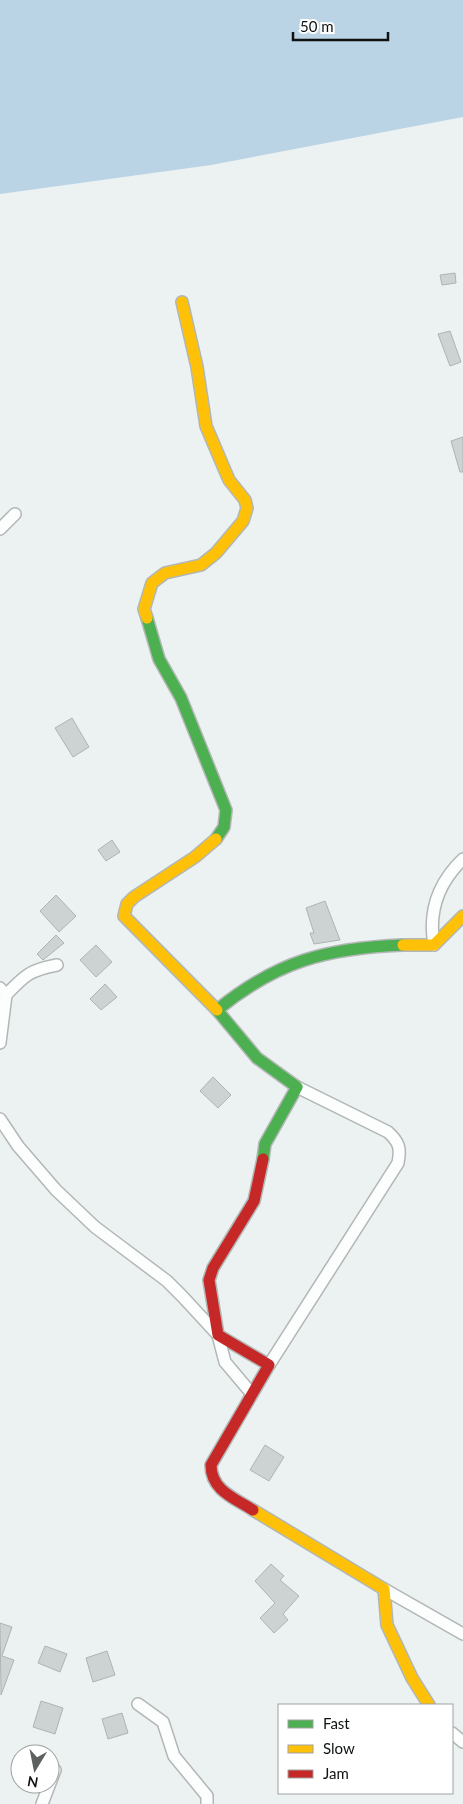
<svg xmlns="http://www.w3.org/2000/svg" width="463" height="1804" viewBox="0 0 463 1804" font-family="Lato,sans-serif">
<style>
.water{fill:#bad3e5}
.building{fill:#cdd3d3;stroke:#aeb4b4}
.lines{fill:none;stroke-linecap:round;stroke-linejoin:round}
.street-casing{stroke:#b2b7b6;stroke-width:14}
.fast-casing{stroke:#b2b7b6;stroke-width:14}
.slow-casing{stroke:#b2b7b6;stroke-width:14}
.jam-casing{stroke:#b2b7b6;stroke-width:14}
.street{stroke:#fcfdfd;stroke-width:11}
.fast{stroke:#4caf50;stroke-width:11}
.slow{stroke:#ffc107;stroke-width:11}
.jam{stroke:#c62828;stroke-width:11}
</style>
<rect width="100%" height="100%" fill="#ecf2f1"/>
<path class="water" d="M0 0H463V117L211 165 0 194Z"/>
<g class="building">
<path d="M455 273 456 283 442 285 440 275Z"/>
<path d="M450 331 461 362 450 366 438 334Z"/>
<path d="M463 437V472H460L451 441Z"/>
<path d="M72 718 89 747 73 757 55 728Z"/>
<path d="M112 840 120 852 106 861 98 850Z"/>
<path d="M56 895 76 916 59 932 40 911Z"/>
<path d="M325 901 340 940 314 944 310 933H314L306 908Z"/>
<path d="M56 935 64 943 43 960 37 954Z"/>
<path d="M96 945 112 962 96 977 80 960Z"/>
<path d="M105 984 117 997 101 1010 90 999Z"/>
<path d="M213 1077 231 1095 218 1108 200 1091Z"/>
<path d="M265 1445 284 1457 269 1481 250 1470Z"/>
<path d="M271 1564 284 1576 280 1580 299 1596 283 1614 288 1620 274 1633 260 1618 275 1603 255 1581Z"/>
<path d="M0 1623 12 1627 2 1656 14 1660 1 1695Z"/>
<path d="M45 1646 67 1654 60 1672 38 1663Z"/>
<path d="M107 1651 115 1675 93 1682 86 1658Z"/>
<path d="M41 1701 63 1708 55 1734 33 1727Z"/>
<path d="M122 1713 128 1733 108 1739 102 1719Z"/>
</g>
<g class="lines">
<defs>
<g id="street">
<path d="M0 529 15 514"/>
<path d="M434 945C428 911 438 883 463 859"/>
<path d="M0 988 6 995 0 1043"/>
<path d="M6 995C25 975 30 970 57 965"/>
<path d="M0 1119 18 1146 56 1190 95 1227 167 1281 182 1296 218 1335 225 1362 252 1394"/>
<path d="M269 1365 398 1163C401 1148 399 1142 388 1132L297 1087"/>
<path d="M384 1589 463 1634"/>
<path d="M138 1704 163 1722 174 1756 207 1796V1804"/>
<path d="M452 1733 463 1742"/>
<path d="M42 1804 55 1770"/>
</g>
<g id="fast">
<path d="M147 618 159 659 181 698 226 810 224 827 216 839"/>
<path d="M263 1159 265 1144 297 1087 257 1058 217 1010C277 961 327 948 403 945"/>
</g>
<g id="slow">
<path d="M147 618 144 609 152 583 165 573 201 565 216 553 243 521 247 508 245 500 229 480 206 426 197 367 182 302"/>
<path d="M216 839 195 857 134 897 127 904 124 916 217 1010"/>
<path d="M403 945H434L463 916"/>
<path d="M253 1510 384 1589 387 1625 412 1678 429 1705"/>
</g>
<path id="jam" d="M253 1510C234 1498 211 1490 211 1465L269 1365 218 1335 209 1280 213 1268 254 1201 263 1159"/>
</defs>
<use href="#street" class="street-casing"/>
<use href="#fast" class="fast-casing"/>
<use href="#slow" class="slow-casing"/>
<use href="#jam" class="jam-casing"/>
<use href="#street" class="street"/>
<use href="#fast" class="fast"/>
<use href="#slow" class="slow"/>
<use href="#jam" class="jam"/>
</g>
<rect x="278" y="1704" width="175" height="90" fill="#ffffff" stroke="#9fa1a0"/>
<rect x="288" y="1720" width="25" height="8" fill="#4caf50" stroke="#9fa1a0"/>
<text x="323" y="1729" font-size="15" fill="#0e1312">Fast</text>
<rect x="288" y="1745" width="25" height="8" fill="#ffc107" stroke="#9fa1a0"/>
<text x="323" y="1754" font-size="15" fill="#0e1312">Slow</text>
<rect x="288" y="1770" width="25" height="8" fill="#c62828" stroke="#9fa1a0"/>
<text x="323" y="1779" font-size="15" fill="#0e1312">Jam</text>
<g transform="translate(35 1769) rotate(190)"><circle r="24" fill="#ffffff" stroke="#9fa1a0"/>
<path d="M0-4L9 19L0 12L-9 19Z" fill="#5c6160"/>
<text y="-8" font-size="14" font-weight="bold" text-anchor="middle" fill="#0e1312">N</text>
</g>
<path d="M293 32v8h95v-8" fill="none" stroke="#0e1312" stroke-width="2.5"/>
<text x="300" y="32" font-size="15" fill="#0e1312" stroke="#ffffff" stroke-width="4" paint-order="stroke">50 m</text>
</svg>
